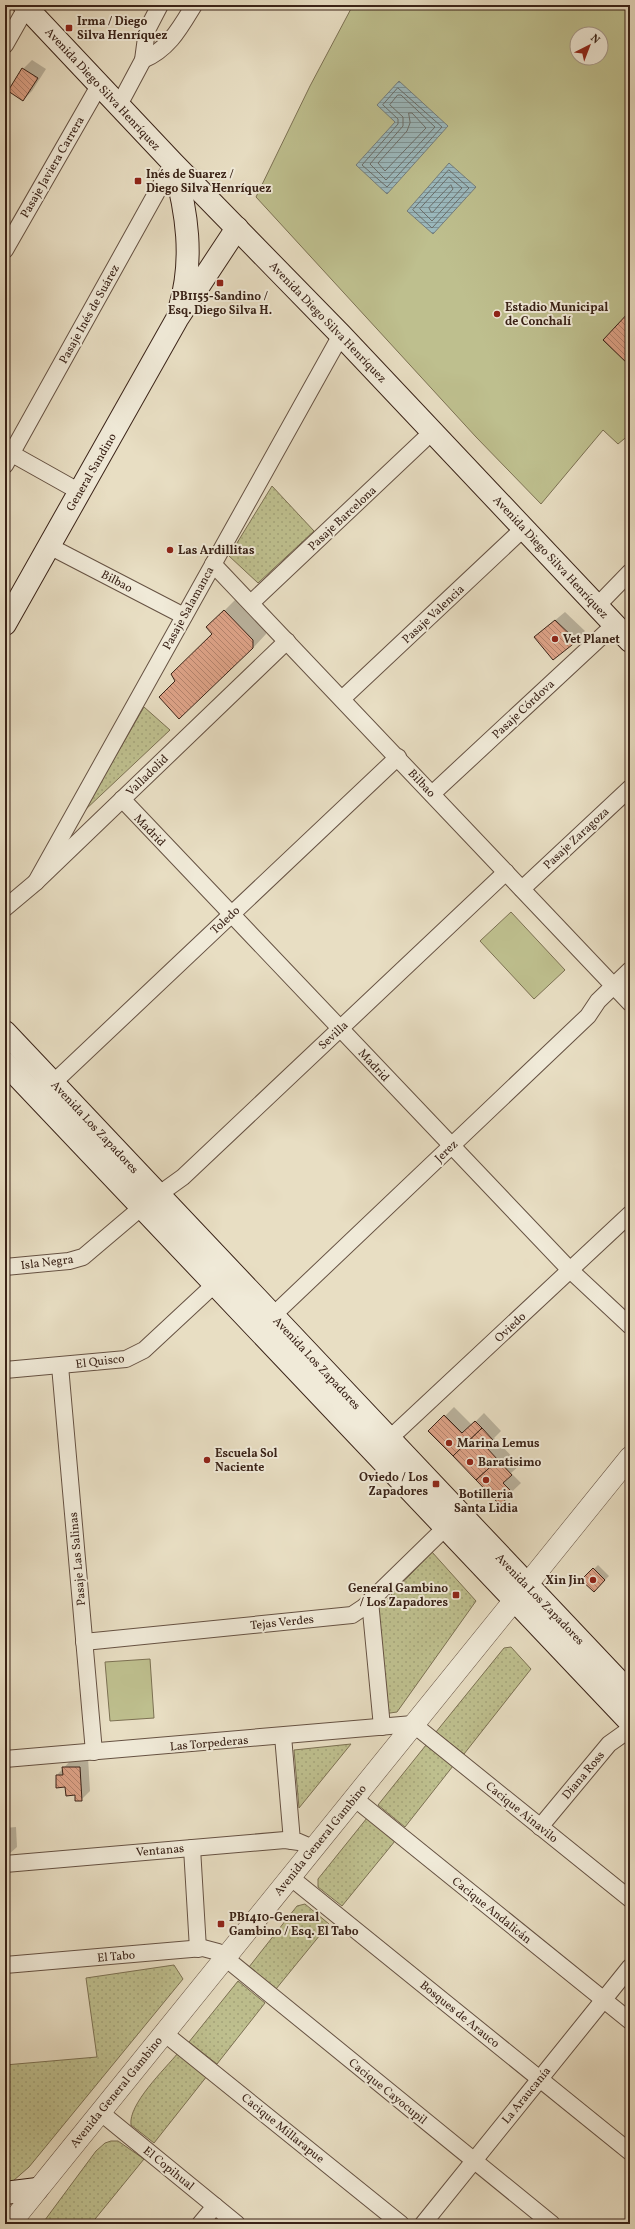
<svg xmlns="http://www.w3.org/2000/svg" width="635" height="2229" viewBox="0 0 635 2229" font-family="Vollkorn,serif">
<style>
.grass{fill:url(#grass-dots);stroke:#7c7153}
.green{fill:#bebf8e;stroke:#7c7153;fill-rule:evenodd}
.water{fill:url(#water-rules);stroke:#747d7c}
.shadow{fill:#0003}
.lines{fill:none;stroke-linecap:round;stroke-linejoin:round}
.shore{stroke:#6a6e6b;stroke-width:1}
.building{fill:url(#building-back-hatch);stroke:#3a2318}
.minor-casing{stroke:#665243;stroke-width:18}
.tertiary-casing{stroke:#665243;stroke-width:22}
.secondary-casing{stroke:#3a2318;stroke-width:24}
.minor{stroke:#f0ead8;stroke-width:16}
.tertiary{stroke:#f0ead8;stroke-width:21}
.secondary{stroke:#f0ead8;stroke-width:22}
.poi-dot{fill:#8f2418;stroke:#f0ead8;stroke-width:1.5}
.labels{text-anchor:middle;stroke-width:4;stroke-linejoin:round;paint-order:stroke}
.poi-label{font-size:12px;font-weight:bold;fill:#3a2318;stroke:#f0ead8;text-anchor:start}
.street-label{font-size:12px;fill:#3a2318;stroke:#f0ead8}
</style>
<defs>
<pattern id="grass-dots" width="8" height="8" patternUnits="userSpaceOnUse"><rect width="8" height="8" fill="#bebf8e"/><path d="M2 2h.1M6 6h.1" fill="none" stroke="#a4a47a" stroke-width="1.8" stroke-linecap="round"/></pattern>
<pattern id="water-rules" width="6" height="5" patternUnits="userSpaceOnUse"><rect width="6" height="5" fill="#9bb9be"/><path d="M0 2.5h6" fill="none" stroke="#7f9699"/></pattern>
<pattern id="building-back-hatch" width="6" height="6" patternUnits="userSpaceOnUse"><rect width="6" height="6" fill="#dea388"/><path d="M-1 5l2 2M0 0l6 6M5-1l2 2" fill="none" stroke="#b5846e"/></pattern>
</defs>
<rect width="100%" height="100%" fill="#e8dec3"/>
<filter id="stains"><feTurbulence type="fractalNoise" baseFrequency=".005" numOctaves="4"/><feColorMatrix values="0 0 0 0 .2 0 0 0 0 .09 0 0 0 0 .02 0 0 0 .5 -.17"/></filter>
<radialGradient id="worn" r=".72"><stop offset=".6" stop-color="#630" stop-opacity="0"/><stop offset="1" stop-color="#630" stop-opacity=".3"/></radialGradient>
<g class="grass">
<path d="M272 486 314 531 258 583 229 556Z"/>
<path d="M144 707 170 730 84 811Z"/>
<path d="M432 1552 476 1601 397 1712 376 1715 366 1621Z"/>
<path d="M511 1647 531 1669 464 1754 436 1732 504 1648Z"/>
<path d="M351 1744 299 1808 294 1750Z"/>
<path d="M426 1745 453 1766 405 1827 378 1805Z"/>
<path d="M367 1818 395 1841 342 1906 318 1887V1879Z"/>
<path d="M305 1904 329 1924 276 1989 249 1967 297 1906Z"/>
<path d="M174 1965 183 1979 29 2167 13 2181 5 2184V2065L97 2057 86 1978Z"/>
<path d="M238 1981 265 2003 217 2064 189 2042Z"/>
<path d="M178 2053 207 2076 154 2143 131 2125C128 2104 165 2069 178 2053Z"/>
<path d="M111 2141H118L144 2159 91 2224H42L96 2151 105 2143Z"/>
</g>
<g class="green">
<path d="M353 5H630V434L618 444 603 430 541 504 476 437 256 197 310 86ZM577 34H601V58H577Z"/>
<path d="M511 912 565 970 534 999 480 941Z"/>
<path d="M150 1659 154 1718 110 1721 105 1662Z"/>
</g>
<g class="water">
<path d="M399 81 448 126 387 194 356 165 395 122 377 105Z"/>
<path d="M449 163 476 187 433 234 407 211Z"/>
</g>
<g class="shadow">
<path d="M32 60 46 69 32 91 23 100V69Z"/>
<path d="M237 598 266 627V634L253 648 176 681 214 634 208 627Z"/>
<path d="M565 612 585 631 554 659 535 637Z"/>
<path d="M454 1407 472 1425 484 1413 501 1431 494 1438 520 1465 511 1473 521 1483 500 1503 430 1431Z"/>
<path d="M598 1565 609 1576 594 1591 583 1580Z"/>
<path d="M88 1758 90 1791 81 1800 57 1775 72 1759Z"/>
<path d="M16 1827 17 1847 8 1855 5 1856V1828Z"/>
</g>
<g class="lines">
<g class="shore">
<path d="M398 88 442 127 387 187 362 165 398 124V119L383 105Z"/>
<path d="M398 95H401L435 127 386 180 370 164 403 126V117L390 105Z"/>
<path d="M409 113H412L426 128 385 171 378 163 407 131 410 123Z"/>
<path d="M449 170 469 188 432 228 413 210Z"/>
<path d="M449 177 462 188 432 221 420 209Z"/>
<path d="M451 185 453 189 433 212H431L429 208Z"/>
</g>
</g>
<g class="building">
<path d="M22 68 38 78 23 101 8 91Z"/>
<path d="M630 311V366L603 340Z"/>
<path d="M224 610 253 640V648L179 719 159 697 175 681 171 674 212 634 206 627Z"/>
<path d="M555 620 577 641 553 660 534 637Z"/>
<path d="M444 1415 462 1433 475 1421 482 1428 453 1456 428 1431Z"/>
<path d="M482 1428 493 1440 486 1447 498 1460 476 1480 453 1456Z"/>
<path d="M498 1460 512 1475 503 1483 513 1493 500 1505 476 1480Z"/>
<path d="M593 1568 605 1580 594 1592 581 1580Z"/>
<path d="M62 1767H80L82 1801H75V1795L66 1796 65 1787 56 1788V1775H63Z"/>
<path d="M5 1835H7L9 1856 5 1857Z"/>
</g>
<g class="lines">
<defs>
<g id="minor">
<path d="M5 45 26 8"/>
<path d="M143 60C169 49 180 28 194 5"/>
<path d="M119 105 143 60 147 30 160 5"/>
<path d="M5 250 100 84"/>
<path d="M5 450 80 492"/>
<path d="M5 465 173 163"/>
<path d="M49 546 184 616"/>
<path d="M213 564 630 1003"/>
<path d="M251 603 432 432"/>
<path d="M597 606 630 572"/>
<path d="M342 699 524 528"/>
<path d="M432 794 615 624"/>
<path d="M122 799 570 1270 630 1326"/>
<path d="M36 882 341 335"/>
<path d="M522 889 630 788"/>
<path d="M5 908 36 882 287 641"/>
<path d="M53 1083 398 757"/>
<path d="M158 1195 183 1177 506 872"/>
<path d="M5 1267 69 1261 83 1257 142 1207"/>
<path d="M265 1323 588 1016 598 1001 630 970"/>
<path d="M60 1366 94 1752"/>
<path d="M5 1370 126 1359 144 1350 215 1284"/>
<path d="M389 1439 630 1214"/>
<path d="M370 1601 382 1727"/>
<path d="M84 1642 352 1615 364 1607 446 1527"/>
<path d="M283 1736 292 1841"/>
<path d="M5 1759 413 1724 630 1899"/>
<path d="M354 1798 630 2021"/>
<path d="M540 1827 609 1744 630 1729"/>
<path d="M192 1848 198 1949"/>
<path d="M5 1864 285 1840 299 1842 313 1848"/>
<path d="M290 1877 630 2152"/>
<path d="M5 1965 203 1948 218 1952 552 2224"/>
<path d="M164 2033 401 2224"/>
<path d="M100 2112 237 2224"/>
<path d="M200 2224 215 2206"/>
<path d="M423 2224 630 1967"/>
</g>
<path id="tertiary" d="M10 2224 630 1457"/>
<g id="secondary">
<path d="M24 5 173 163 341 335 630 641"/>
<path d="M174 165C187 212 194 259 180 307"/>
<path d="M5 624 177 319 237 228"/>
<path d="M5 1032 630 1693"/>
<path d="M5 1063 630 1722"/>
<path d="M5 2193 37 2189"/>
</g>
</defs>
<use href="#minor" class="minor-casing"/>
<use href="#tertiary" class="tertiary-casing"/>
<use href="#secondary" class="secondary-casing"/>
<use href="#minor" class="minor"/>
<use href="#tertiary" class="tertiary"/>
<use href="#secondary" class="secondary"/>
</g>
<g class="poi-dot">
<rect x="65" y="24" width="8" height="8" rx="2"/>
<rect x="134" y="177" width="8" height="8" rx="2"/>
<rect x="216" y="279" width="8" height="8" rx="2"/>
<circle cx="497" cy="314" r="4"/>
<circle cx="170" cy="550" r="4"/>
<circle cx="555" cy="639" r="4"/>
<circle cx="449" cy="1443" r="4"/>
<circle cx="207" cy="1460" r="4"/>
<circle cx="470" cy="1462" r="4"/>
<circle cx="486" cy="1480" r="4"/>
<rect x="432" y="1480" width="8" height="8" rx="2"/>
<circle cx="593" cy="1580" r="4"/>
<rect x="452" y="1591" width="8" height="8" rx="2"/>
<rect x="217" y="1920" width="8" height="8" rx="2"/>
</g>
<g class="labels">
<g class="poi-label">
<text x="77" y="25">Irma / Diego<tspan x="77" dy="14">Silva Henríquez</tspan></text>
<text x="146" y="178">Inés de Suarez /<tspan x="146" dy="14">Diego Silva Henríquez</tspan></text>
<text x="220" y="300" text-anchor="middle">PB1155-Sandino /<tspan x="220" dy="14">Esq. Diego Silva H.</tspan></text>
<text x="505" y="311">Estadio Municipal<tspan x="505" dy="14">de Conchalí</tspan></text>
<text x="178" y="554">Las Ardillitas</text>
<text x="563" y="643">Vet Planet</text>
<text x="457" y="1447">Marina Lemus</text>
<text x="215" y="1457">Escuela Sol<tspan x="215" dy="14">Naciente</tspan></text>
<text x="478" y="1466">Baratisimo</text>
<text x="428" y="1481" text-anchor="end">Oviedo / Los<tspan x="428" dy="14">Zapadores</tspan></text>
<text x="486" y="1498" text-anchor="middle">Botilleria<tspan x="486" dy="14">Santa Lidia</tspan></text>
<text x="585" y="1584" text-anchor="end">Xin Jin</text>
<text x="448" y="1592" text-anchor="end">General Gambino<tspan x="448" dy="14">/ Los Zapadores</tspan></text>
<text x="229" y="1921">PB1410-General<tspan x="229" dy="14">Gambino / Esq. El Tabo</tspan></text>
</g>
<g class="street-label">
<text transform="translate(103 89) rotate(47)" y="4">Avenida Diego Silva Henríquez</text>
<text transform="translate(52 167) rotate(-60)" y="4">Pasaje Javiera Carrera</text>
<text transform="translate(89 314) rotate(-61)" y="4">Pasaje Inés de Suárez</text>
<text transform="translate(328 322) rotate(46)" y="4">Avenida Diego Silva Henríquez</text>
<text transform="translate(91 472) rotate(-60)" y="4">General Sandino</text>
<text transform="translate(342 518) rotate(-43)" y="4">Pasaje Barcelona</text>
<text transform="translate(551 557) rotate(47)" y="4">Avenida Diego Silva Henríquez</text>
<text transform="translate(117 581) rotate(28)" y="4">Bilbao</text>
<text transform="translate(188 608) rotate(-61)" y="4">Pasaje Salamanca</text>
<text transform="translate(433 614) rotate(-43)" y="4">Pasaje Valencia</text>
<text transform="translate(523 709) rotate(-43)" y="4">Pasaje Córdova</text>
<text transform="translate(147 775) rotate(-44)" y="4">Valladolid</text>
<text transform="translate(422 783) rotate(47)" y="4">Bilbao</text>
<text transform="translate(150 830) rotate(46)" y="4">Madrid</text>
<text transform="translate(576 838) rotate(-43)" y="4">Pasaje Zaragoza</text>
<text transform="translate(225 920) rotate(-43)" y="4">Toledo</text>
<text transform="translate(333 1035) rotate(-43)" y="4">Sevilla</text>
<text transform="translate(374 1065) rotate(47)" y="4">Madrid</text>
<text transform="translate(95 1127) rotate(47)" y="4">Avenida Los Zapadores</text>
<text transform="translate(446 1151) rotate(-44)" y="4">Jerez</text>
<text transform="translate(47 1262) rotate(-7)" y="4">Isla Negra</text>
<text transform="translate(510 1327) rotate(-43)" y="4">Oviedo</text>
<text transform="translate(100 1361) rotate(-7)" y="4">El Quisco</text>
<text transform="translate(317 1363) rotate(47)" y="4">Avenida Los Zapadores</text>
<text transform="translate(77 1559) rotate(-95)" y="4">Pasaje Las Salinas</text>
<text transform="translate(540 1599) rotate(46)" y="4">Avenida Los Zapadores</text>
<text transform="translate(282 1622) rotate(-6)" y="4">Tejas Verdes</text>
<text transform="translate(209 1743) rotate(-5)" y="4">Las Torpederas</text>
<text transform="translate(583 1775) rotate(-50)" y="4">Diana Ross</text>
<text transform="translate(522 1812) rotate(39)" y="4">Cacique Ainavilo</text>
<text transform="translate(320 1840) rotate(-51)" y="4">Avenida General Gambino</text>
<text transform="translate(160 1850) rotate(-5)" y="4">Ventanas</text>
<text transform="translate(492 1910) rotate(39)" y="4">Cacique Andalicán</text>
<text transform="translate(116 1956) rotate(-5)" y="4">El Tabo</text>
<text transform="translate(460 2014) rotate(39)" y="4">Bosques de Arauco</text>
<text transform="translate(388 2091) rotate(39)" y="4">Cacique Cayocupil</text>
<text transform="translate(116 2092) rotate(-51)" y="4">Avenida General Gambino</text>
<text transform="translate(526 2095) rotate(-51)" y="4">La Araucanía</text>
<text transform="translate(283 2128) rotate(39)" y="4">Cacique Millarapue</text>
<text transform="translate(169 2168) rotate(39)" y="4">El Copihual</text>
</g>
</g>
<rect width="635" height="2229" fill="none" stroke="#e8dec3" stroke-width="20"/>
<rect x="6" y="6" width="623" height="2217" fill="none" stroke="#3a2318" stroke-width="2"/>
<rect x="10" y="10" width="615" height="2209" fill="none" stroke="#3a2318"/>
<g transform="translate(589 46) rotate(42)"><circle r="19" fill="#f0ead8" stroke="#a79a8b"/>
<path d="M0-3L7 15L0 10L-7 15Z" fill="#8f2418"/>
<text y="-6" font-size="11" font-weight="bold" text-anchor="middle" fill="#3a2318">N</text>
</g>
<rect width="100%" height="100%" filter="url(#stains)"/>
<rect width="100%" height="100%" fill="url(#worn)"/>
</svg>
